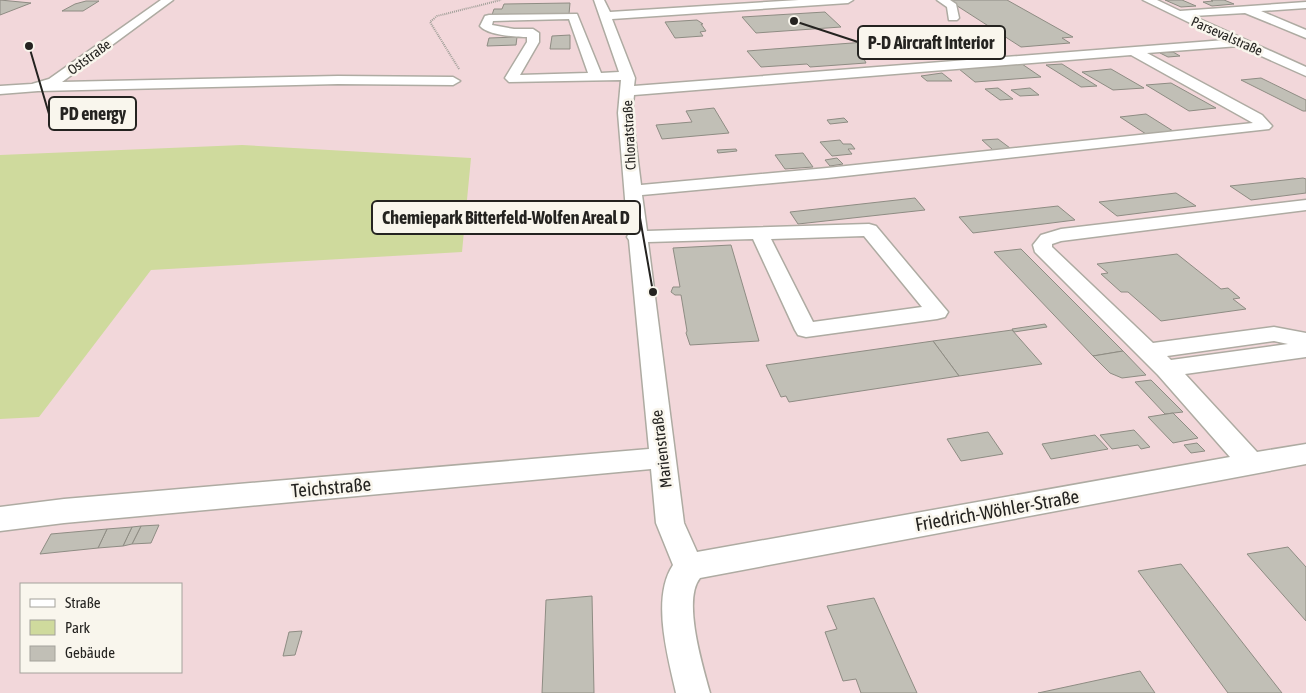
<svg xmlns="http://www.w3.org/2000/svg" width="1306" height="693" viewBox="0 0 1306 693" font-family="'Asap Condensed',sans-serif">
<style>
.industrial{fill:#f2d7da;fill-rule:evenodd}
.green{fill:#cfda9d}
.building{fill:#c1bfb6;stroke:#8e8c83}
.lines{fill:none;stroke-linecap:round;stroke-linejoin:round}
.minor-casing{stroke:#aeaba2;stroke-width:3}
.path{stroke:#a09f98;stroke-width:2;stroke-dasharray:1 1;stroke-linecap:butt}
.minor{fill:#fff;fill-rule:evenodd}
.labels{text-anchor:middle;stroke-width:5;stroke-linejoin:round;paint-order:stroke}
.far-street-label{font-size:14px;fill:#242320;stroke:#f9f6ed}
.street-label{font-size:16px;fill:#242320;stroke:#f9f6ed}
.near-street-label{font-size:19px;fill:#242320;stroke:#f9f6ed}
.leader{fill:none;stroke:#242320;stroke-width:2}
.callout-dot{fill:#242320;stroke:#f9f6ed;stroke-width:2}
.callout{fill:#f9f6ed;stroke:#242320;stroke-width:2}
.callout-label{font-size:18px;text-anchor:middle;font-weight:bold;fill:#242320}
</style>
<rect width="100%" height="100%" fill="#ebe9e0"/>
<path class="industrial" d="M0 0H1306V693H0ZM21 584H181V672H21Z"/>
<path class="green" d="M242 145 471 158 462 252 151 270 39 417 0 419V155Z"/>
<g class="building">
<path d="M0 0 31 3 0 15Z"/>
<path d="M948 0H1007L1073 37 1062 38 1070 43 1021 47Z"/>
<path d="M1165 0H1182L1196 6 1181 7Z"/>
<path d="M1211 0H1224L1234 4 1212 6 1203 2 1213 1Z"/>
<path d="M86 1H99L83 11H62L75 4Z"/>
<path d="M570 3 569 14 492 15 494 9H502L504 4Z"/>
<path d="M825 12 841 27 756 33 742 17Z"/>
<path d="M697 20 703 24H701L706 31 700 32 703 36 675 38 665 22Z"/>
<path d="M965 31 969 34 975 33 997 49 864 59 866 63 810 67 807 64 761 67 747 51 944 36 940 33Z"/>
<path d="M570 35V49H550L552 36Z"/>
<path d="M517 37 516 45 487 46 489 38Z"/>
<path d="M1173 52 1180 56 1168 57 1160 53Z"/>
<path d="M1022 64 1041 77 975 82 959 69Z"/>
<path d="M1062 64 1097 86 1081 87 1046 65Z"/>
<path d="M1111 69 1144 88 1113 90 1082 72Z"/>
<path d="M942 73 952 81H927L921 76Z"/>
<path d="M1261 78 1306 100V111H1303L1241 80Z"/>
<path d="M1171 83 1216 108 1189 111 1146 85Z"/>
<path d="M998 88 1013 99 1000 100 985 89Z"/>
<path d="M1030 88 1039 95 1020 96 1011 90Z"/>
<path d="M714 108 729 133 662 139 656 125 692 122 686 111Z"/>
<path d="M1146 114 1173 131 1146 134 1120 117Z"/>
<path d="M844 118 848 122 830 124 827 120Z"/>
<path d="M998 139 1010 148 993 150 982 140Z"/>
<path d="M840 140 843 144H851L855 149H848L852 154 832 156 820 142Z"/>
<path d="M736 149 737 151 718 153 717 150Z"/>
<path d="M803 153 813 167 785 169 775 155Z"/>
<path d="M837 158 843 164 830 166 825 160Z"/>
<path d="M1303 178 1306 179V193L1251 200 1230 186Z"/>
<path d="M1176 193 1196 206 1117 216 1099 202Z"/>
<path d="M915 198 925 210 798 224 790 212Z"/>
<path d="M1058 206 1075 220 973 233 959 217Z"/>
<path d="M731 245 759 341 690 345 686 333 687 331 681 295H675L671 292 673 287H680L673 248Z"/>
<path d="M1021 249 1123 351 1093 356 994 252Z"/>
<path d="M1177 254 1221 289 1228 288 1240 298 1233 299 1246 309 1161 321 1128 292H1121L1101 274 1108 273 1097 264Z"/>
<path d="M1045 324 1047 327 1014 332 1012 329Z"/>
<path d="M1012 330 1042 364 959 376 933 341Z"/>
<path d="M933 341 959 376 789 402 786 396 781 397 766 365Z"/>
<path d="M1123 351 1146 375 1122 378 1110 373 1093 356Z"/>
<path d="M1151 380 1183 412 1165 414 1135 382Z"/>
<path d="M1173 413 1198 438 1173 443 1148 417Z"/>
<path d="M1134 430 1150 447 1141 449 1138 445 1112 449 1100 435Z"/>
<path d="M988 432 1003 454 961 461 947 439Z"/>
<path d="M1095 435 1108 449 1051 459 1042 444Z"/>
<path d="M1197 443 1205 451 1191 453 1184 445Z"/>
<path d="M159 525 151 543 132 544 141 526Z"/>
<path d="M141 526 132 544 123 546 132 527Z"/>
<path d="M132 527 123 546 98 548 107 529Z"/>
<path d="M107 529 98 548 40 554 51 534Z"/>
<path d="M1288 547 1306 567V621L1247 554Z"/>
<path d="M1181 564 1282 693H1228L1138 571Z"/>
<path d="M592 596 594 693H542L546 600Z"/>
<path d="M874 598 917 693H861L856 679 843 681 825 632 837 629 827 606Z"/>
<path d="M302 631 295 655 283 656 289 632Z"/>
<path d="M1140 671 1155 693H1038Z"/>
</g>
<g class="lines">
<defs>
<g id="minor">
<path d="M161 0H173L62 82 338 76 453 77 460 81 453 85 338 84 38 91 0 94V86L32 84 49 79Z"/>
<path d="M594 0H604L610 12 799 0H853L848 3 612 19 635 78 634 86 1225 40 1143 0H1157L1180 11 1306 2V8L1261 11 1306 30V38L1245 13 1193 16 1306 67V76L1239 46 1147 53 1262 115 1272 126 1269 129 827 178 642 195 647 231 869 224 876 226 948 312 945 317 937 319 806 337 798 335 795 330 753 239 648 242 684 523 697 552 1230 457 1158 375 1035 252 1033 245 1041 235 1061 229 1306 200V210L1061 241 1052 244V247L1153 343 1274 327 1306 333V357L1185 374 1257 452 1306 444V464L700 578C682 600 703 667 710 693H676C668 657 651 598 673 565L656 523 651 469 64 523 0 531V507L64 499 649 449 629 240 627 237 628 235 618 113 621 80 509 82 505 78 527 42V37C516 37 487 35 480 26L485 16 489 15 577 14 601 73 619 72ZM569 19 588 73 520 75 539 42V33L533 29H514L492 25 493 21ZM1131 55 1253 123 827 168 641 185 632 113 634 95ZM864 236 922 307 813 322 771 239ZM1274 341 1288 344 1171 360 1167 356Z"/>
<path d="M937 0H950L956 4 959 18 957 20H949L947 7Z"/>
</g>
</defs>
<use href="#minor" class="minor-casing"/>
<path class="path" d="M459 69 430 22 437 16 501 0"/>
<use href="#minor" class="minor"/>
</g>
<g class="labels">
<g class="far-street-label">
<text transform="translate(1227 36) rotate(24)" y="5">Parsevalstraße</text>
<text transform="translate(89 57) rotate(-36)" y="5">Oststraße</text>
<text transform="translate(629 135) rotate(-93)" y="5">Chloratstraße</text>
</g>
<g class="street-label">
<text transform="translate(661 449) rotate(-97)" y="6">Marienstraße</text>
</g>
<g class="near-street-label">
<text transform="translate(331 487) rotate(-5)" y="7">Teichstraße</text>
<text transform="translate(997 510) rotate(-10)" y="7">Friedrich-Wöhler-Straße</text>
</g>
</g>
<path class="leader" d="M794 21L858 42M29 46L49 114M653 292L640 218"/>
<g class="callout-dot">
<circle cx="794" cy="21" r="5"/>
<circle cx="29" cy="46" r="5"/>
<circle cx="653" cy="292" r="5"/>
</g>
<g class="callout">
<rect x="858" y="26" width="147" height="33" rx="5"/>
<rect x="49" y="97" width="87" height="33" rx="5"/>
<rect x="372" y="201" width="268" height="33" rx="5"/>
</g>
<g class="callout-label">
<text x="931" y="49">P-D Aircraft Interior</text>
<text x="93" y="120">PD energy</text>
<text x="506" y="224">Chemiepark Bitterfeld-Wolfen Areal D</text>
</g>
<rect x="20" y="583" width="162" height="90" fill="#f9f6ed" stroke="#a4a29b"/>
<rect x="30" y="599" width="25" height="8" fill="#ffffff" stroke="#a4a29b"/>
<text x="65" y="608" font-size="15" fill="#242320">Straße</text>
<rect x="30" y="620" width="25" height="15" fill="#cfda9d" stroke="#a4a29b"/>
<text x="65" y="633" font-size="15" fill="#242320">Park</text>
<rect x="30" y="646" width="25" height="15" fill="#c1bfb6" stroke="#a4a29b"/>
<text x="65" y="658" font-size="15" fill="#242320">Gebäude</text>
</svg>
